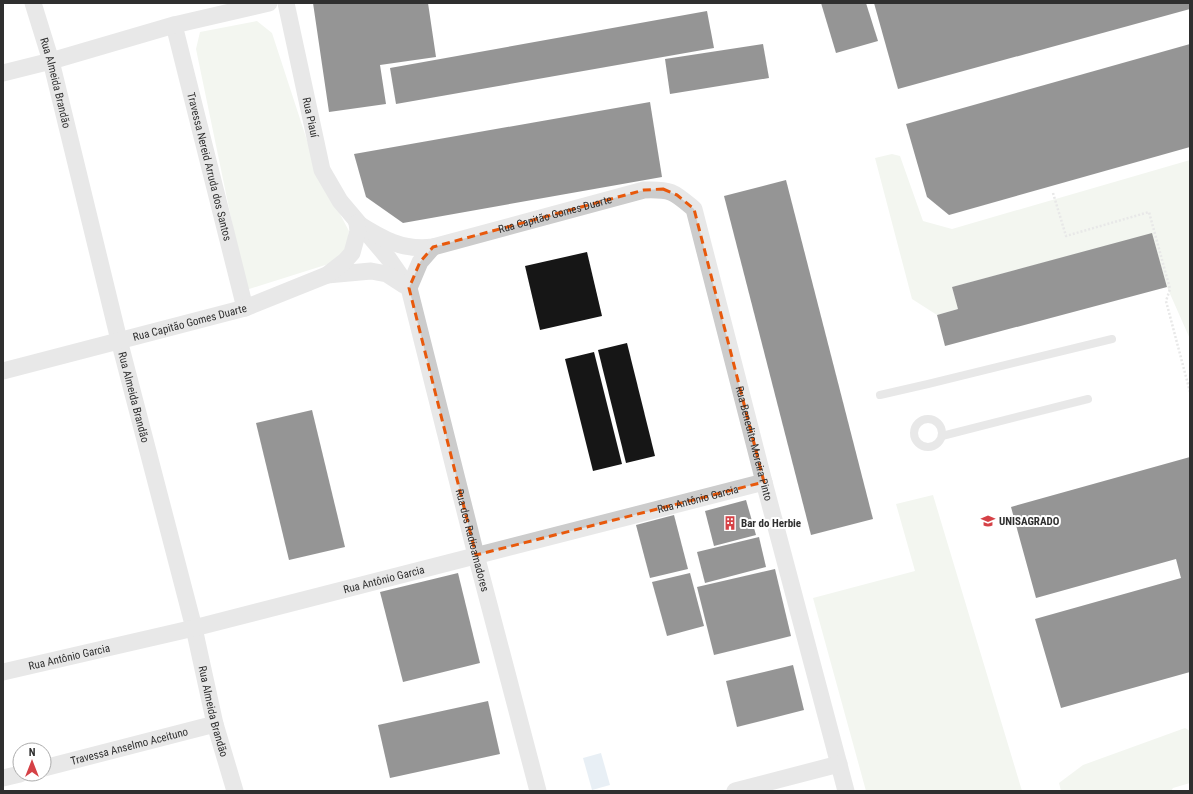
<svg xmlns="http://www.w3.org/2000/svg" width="1193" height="794" viewBox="0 0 1193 794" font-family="'Roboto Condensed',sans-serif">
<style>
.green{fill:#e4ebde}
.water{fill:#ccdce9}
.building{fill:#161616}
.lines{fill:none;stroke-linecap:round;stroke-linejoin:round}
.path{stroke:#ccc;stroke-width:2.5;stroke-dasharray:2 2;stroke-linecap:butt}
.service{stroke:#ccc;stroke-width:8}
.minor{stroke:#ccc;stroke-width:17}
.marked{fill:none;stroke:#e8590c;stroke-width:3;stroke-dasharray:8 5;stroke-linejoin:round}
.labels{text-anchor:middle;stroke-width:4;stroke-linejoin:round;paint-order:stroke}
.street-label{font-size:11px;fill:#2f2f2f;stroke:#fff}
.poi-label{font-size:11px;font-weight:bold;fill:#2f2f2f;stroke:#fff;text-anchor:start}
</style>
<rect width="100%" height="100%" fill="#fff"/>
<g class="green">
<path d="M257 21 272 33 317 171 349 231 347 246 338 261 246 290 196 49 200 32Z"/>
<path d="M892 154 900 156 923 221 952 229 1190 160V339L1167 287 1152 234 952 287 958 309 937 315 912 299 875 158Z"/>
<path d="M933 495 1022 791H866L813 598 915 571 896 504Z"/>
<path d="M1185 728 1190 731V783L1173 788 1171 791H1061L1059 783 1083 765Z"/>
</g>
<path class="water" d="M601 753 610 785 592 790 583 758Z"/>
<g class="building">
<path d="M313 3H428L436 57 380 65 386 104 329 112Z"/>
<path d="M821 3H866L878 41 836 53Z"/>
<path d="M874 3H1190V9L898 89Z"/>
<path d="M707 11 714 48 396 104 390 68Z"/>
<path d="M763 44 769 78 670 94 665 59Z"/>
<path d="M1190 44V147L949 215 927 197 906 124Z"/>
<path d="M650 102 662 177 403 223 366 197 354 154Z"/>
<path d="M786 180 873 519 811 535 724 196Z"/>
<path d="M1152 233 1167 287 945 346 937 315 958 309 952 287Z"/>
<path d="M587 252 602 316 540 330 525 266Z"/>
<path d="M627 343 655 456 626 463 598 350Z"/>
<path d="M594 352 622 464 593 471 565 359Z"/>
<path d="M312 410 345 547 289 560 256 423Z"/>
<path d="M1190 457V672L1061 708 1035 619 1181 578 1176 559 1036 598 1011 507Z"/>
<path d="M746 500 756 535 714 546 705 511Z"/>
<path d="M674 515 688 569 650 578 636 525Z"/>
<path d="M759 537 766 567 705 583 697 552Z"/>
<path d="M775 569 791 636 714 655 697 587Z"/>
<path d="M458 573 480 663 403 682 380 592Z"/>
<path d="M690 573 704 626 667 636 652 582Z"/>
<path d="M793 665 804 710 737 727 726 681Z"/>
<path d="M488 701 500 754 390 778 378 725Z"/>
</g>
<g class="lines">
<path class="path" d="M1053 193 1066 236 1149 212 1170 289 1166 301 1190 392"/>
<g class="service">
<path d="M880 395 928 384 1112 339"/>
<circle cx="928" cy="433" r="14"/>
<path d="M942 436 1088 399"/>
</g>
<g class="minor">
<path id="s1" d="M33 3 51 61 119 340 194 628 215 724 235 791"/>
<path id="s2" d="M286 3 322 170 340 201 389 259 409 288 476 555 538 791"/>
<path id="s3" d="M174 25 245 308"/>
<path d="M3 73 51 61 174 25 269 3"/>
<path id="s4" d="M357 223C382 239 403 251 433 247L644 190C672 189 674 192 694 209L764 482 846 791"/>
<path d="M327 275 371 271 387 274 404 285"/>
<path d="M409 288 420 262 433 247"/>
<path id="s5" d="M3 371 245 308 327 275 345 261 352 253 358 231 357 223"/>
<path id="s6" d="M3 672 194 628 764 482"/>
<path id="s7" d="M44 768 215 724"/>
<path d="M3 778 20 774"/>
<path d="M735 791 839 764"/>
</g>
</g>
<path d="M0 0H1193V794H0ZM663 189 677 195 694 209 764 482 476 555 409 288 420 262 433 247 644 190Z" fill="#fff" fill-opacity=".55" fill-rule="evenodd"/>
<path class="marked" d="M663 189 677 195 694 209 764 482 476 555 409 288 420 262 433 247 644 190Z"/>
<defs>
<symbol id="university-bare" viewBox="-9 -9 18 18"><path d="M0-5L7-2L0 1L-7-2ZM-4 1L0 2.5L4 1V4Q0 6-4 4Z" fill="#d54146" stroke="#fff" stroke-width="2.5" paint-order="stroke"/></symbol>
<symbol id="building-bare" viewBox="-9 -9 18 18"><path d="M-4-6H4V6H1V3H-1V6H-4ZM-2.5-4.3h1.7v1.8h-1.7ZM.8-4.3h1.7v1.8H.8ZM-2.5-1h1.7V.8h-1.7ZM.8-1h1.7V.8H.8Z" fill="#d54146" stroke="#fff" stroke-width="2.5" paint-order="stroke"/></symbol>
</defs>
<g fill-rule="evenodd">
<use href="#university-bare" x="978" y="511" width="20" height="20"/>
<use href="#building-bare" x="720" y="513" width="20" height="20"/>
</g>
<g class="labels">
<g class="street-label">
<text dy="4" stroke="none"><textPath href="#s1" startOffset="83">Rua Almeida Brandão</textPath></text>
<text dy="4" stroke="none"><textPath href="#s2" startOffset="117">Rua Piauí</textPath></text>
<text dy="4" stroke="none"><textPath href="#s3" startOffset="146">Travessa Nereid Arruda dos Santos</textPath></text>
<text dy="4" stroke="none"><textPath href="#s4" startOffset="208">Rua Capitão Gomes Duarte</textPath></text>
<text dy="4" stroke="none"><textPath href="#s5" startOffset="193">Rua Capitão Gomes Duarte</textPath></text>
<text dy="4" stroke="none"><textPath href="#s1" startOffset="407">Rua Almeida Brandão</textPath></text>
<text dy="4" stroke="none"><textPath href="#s4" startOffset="598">Rua Benedito Moreira Pinto</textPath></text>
<text dy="4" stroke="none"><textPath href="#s6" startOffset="716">Rua Antônio Garcia</textPath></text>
<text dy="4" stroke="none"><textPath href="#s2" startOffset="578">Rua dos Radioamadores</textPath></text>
<text dy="4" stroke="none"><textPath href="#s6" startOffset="392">Rua Antônio Garcia</textPath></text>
<text dy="4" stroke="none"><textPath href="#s6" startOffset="68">Rua Antônio Garcia</textPath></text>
<text dy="4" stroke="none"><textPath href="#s1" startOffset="731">Rua Almeida Brandão</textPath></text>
<text dy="4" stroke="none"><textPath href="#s7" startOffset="88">Travessa Anselmo Aceituno</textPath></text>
</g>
<g class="poi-label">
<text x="999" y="525">UNISAGRADO</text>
<text x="741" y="527">Bar do Herbie</text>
</g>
</g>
<rect width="1193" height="794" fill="none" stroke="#2f2f2f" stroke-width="8"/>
<g transform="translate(32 762)"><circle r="19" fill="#ffffff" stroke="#acacac"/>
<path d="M0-3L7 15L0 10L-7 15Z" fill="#d54146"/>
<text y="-6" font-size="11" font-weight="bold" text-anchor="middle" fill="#2f2f2f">N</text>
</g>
</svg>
